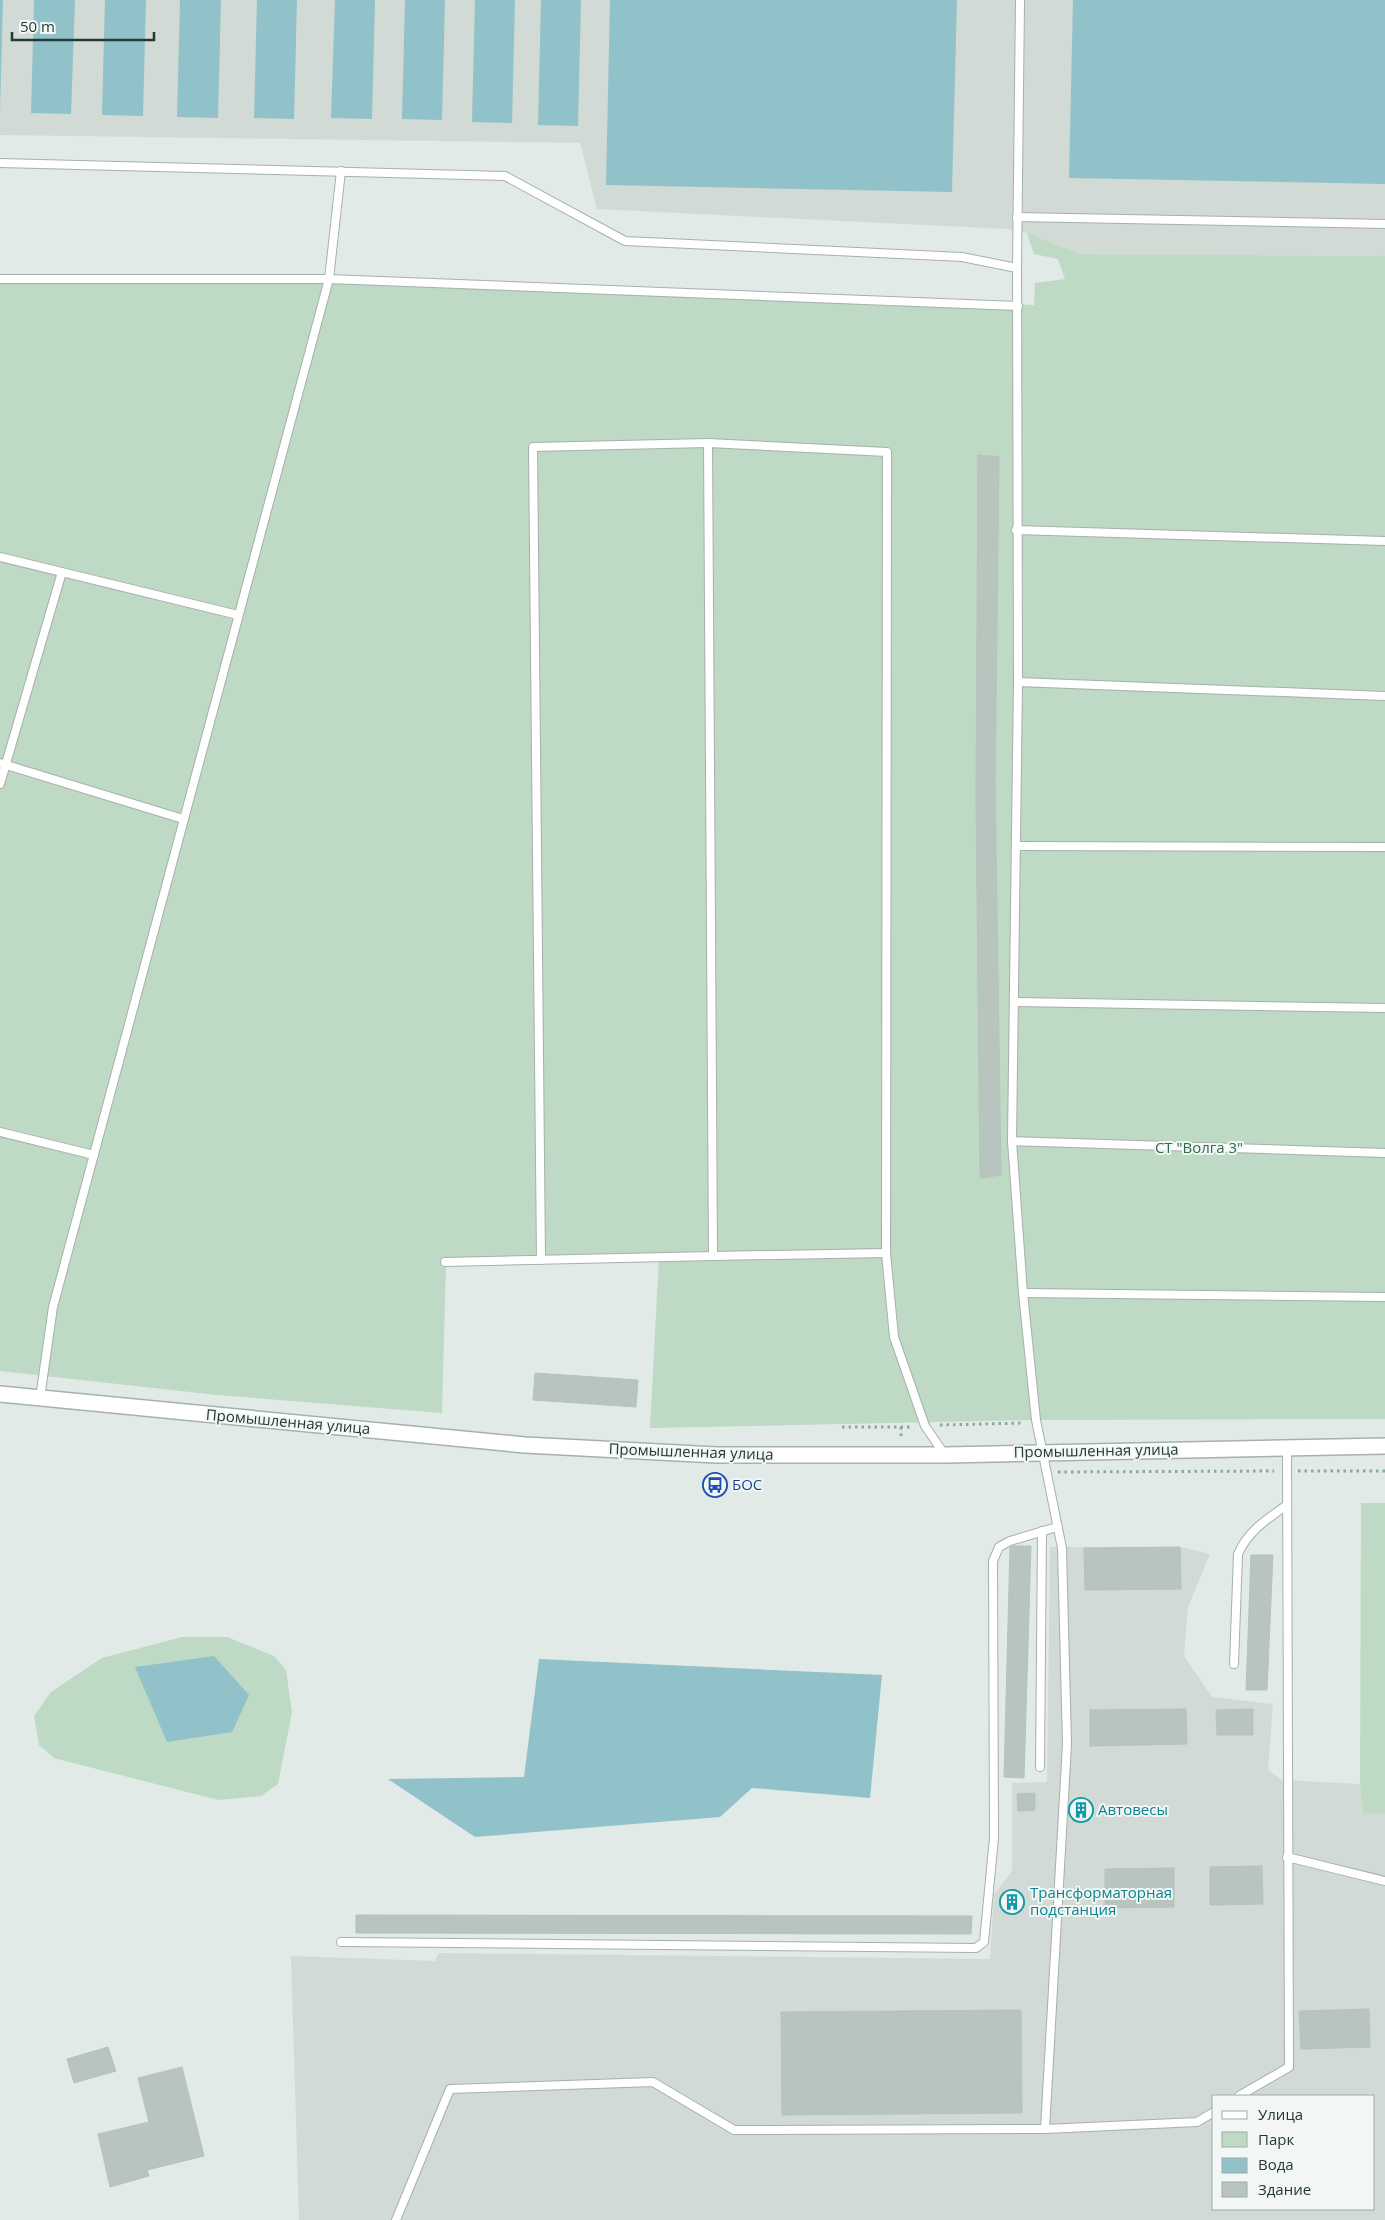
<svg xmlns="http://www.w3.org/2000/svg" width="1385" height="2220" viewBox="0 0 1385 2220" font-family="'Open Sans',sans-serif">
<style>
.built{fill:#d1dad5;fill-rule:evenodd}
.green{fill:#bed9c4}
.water{fill:#91c1c9}
.building{fill:#b8c5bf;stroke:#b5c3bd}
.lines{fill:none;stroke-linecap:round;stroke-linejoin:round}
.service-casing{stroke:#a5b1ad;stroke-width:10}
.minor-casing{stroke:#a5b1ad;stroke-width:18}
.path{stroke:#86aa9e;stroke-width:3;stroke-dasharray:2.5 4;stroke-linecap:butt}
.service{stroke:#fff;stroke-width:8}
.minor{stroke:#fff;stroke-width:15}
.labels{text-anchor:middle;stroke-width:4;stroke-linejoin:round;paint-order:stroke}
.park-label{font-size:15px;fill:#336b48;stroke:#f2f7f5}
.street-label{font-size:15px;fill:#243933;stroke:#f2f7f5}
.transit-label{font-size:15px;fill:#164399;stroke:#f2f7f5;text-anchor:start}
.culture-label{font-size:15px;fill:#0d838f;stroke:#f2f7f5;text-anchor:start}
</style>
<rect width="100%" height="100%" fill="#e2eae7"/>
<g class="built">
<path d="M0 0H1385V256L1080 254 1027 233 1006 229 597 209 580 143 0 135Z"/>
<path d="M1050 1547H1180L1210 1554 1188 1607 1184 1656 1212 1697 1273 1704 1268 1770 1282 1780 1360 1784 1363 1813H1385V2220H299L291 1956 435 1961 439 1953 990 1959 994 1895 1012 1871V1783L1047 1782ZM1214 2096H1374V2209H1214Z"/>
</g>
<g class="green">
<path d="M1027 233 1080 254 1385 256V1419L1036 1420 650 1428 659 1258 446 1262 442 1413 217 1395 0 1371V279H329L1034 305 1035 283 1065 279 1058 259 1034 254Z"/>
<path d="M1361 1503H1385V1813H1363L1360 1784Z"/>
<path d="M182 1637H227L274 1656 286 1670 292 1712 278 1784 261 1796 218 1800 54 1758 39 1745 34 1716 51 1692 102 1658Z"/>
</g>
<g class="water">
<path d="M0 0H3L0 112Z"/>
<path d="M34 0H75L71 114 31 113Z"/>
<path d="M105 0H146L143 116 102 115Z"/>
<path d="M180 0H221L218 118 177 117Z"/>
<path d="M257 0H297L294 119 254 118Z"/>
<path d="M335 0H375L372 119 331 118Z"/>
<path d="M405 0H445L442 120 402 119Z"/>
<path d="M475 0H515L512 123 472 122Z"/>
<path d="M541 0H581L578 126 538 125Z"/>
<path d="M610 0H957L952 192 606 185Z"/>
<path d="M1073 0H1385V184L1069 178Z"/>
<path d="M214 1656 249 1695 232 1732 167 1742 135 1667Z"/>
<path d="M539 1659 882 1675 870 1798 752 1788 720 1817 475 1837 388 1779 524 1777Z"/>
</g>
<g class="building">
<path d="M978 455 999 457 995 781 1001 1175 980 1178 976 797Z"/>
<path d="M535 1373 638 1380 636 1407 533 1400Z"/>
<path d="M1014 1546H1031L1024 1778 1004 1777 1010 1547Z"/>
<path d="M1180 1547 1181 1589 1085 1590 1084 1548Z"/>
<path d="M1251 1555H1273L1267 1690H1246Z"/>
<path d="M1186 1709 1187 1744 1090 1746V1710Z"/>
<path d="M1253 1709V1735H1217L1216 1710Z"/>
<path d="M1035 1793V1810L1018 1811 1017 1794Z"/>
<rect x="1073" y="1800" width="16" height="21"/>
<path d="M1262 1866 1263 1904 1210 1905V1867Z"/>
<path d="M1174 1868V1907L1105 1908V1869Z"/>
<path d="M356 1915 972 1916 971 1934 356 1933Z"/>
<path d="M1369 2009 1370 2047 1301 2049 1299 2011Z"/>
<path d="M1021 2010 1022 2113 782 2115 781 2012Z"/>
<path d="M108 2047 116 2071 74 2083 67 2059Z"/>
<path d="M182 2067 204 2156 147 2170 149 2176 110 2187 98 2134 149 2122 138 2078Z"/>
</g>
<g class="lines">
<defs>
<g id="service">
<path d="M0 163 505 176 625 241 962 257 1017 268"/>
<path d="M1017 217 1385 224"/>
<path d="M0 279H329L1018 306"/>
<path d="M1016 530 1385 541"/>
<path d="M0 557 238 615"/>
<path d="M1018 682 1385 696"/>
<path d="M0 763 183 819"/>
<path d="M0 784 62 572"/>
<path d="M1016 846 1385 847"/>
<path d="M1014 1002 1385 1008"/>
<path d="M0 1132 94 1155"/>
<path d="M1012 1141 1385 1153"/>
<path d="M713 1256 886 1253"/>
<path d="M541 1260 533 447 708 443"/>
<path d="M445 1262 713 1256 708 443 887 452 886 1253 894 1337 925 1426 945 1455"/>
<path d="M1023 1293 1385 1297"/>
<path d="M40 1398 53 1307 329 279 341 171"/>
<path d="M1234 1664 1238 1554C1248 1531 1267 1519 1287 1505"/>
<path d="M1040 1767 1042 1531"/>
<path d="M1287 1857 1385 1881"/>
<path d="M341 1942 976 1948 984 1942 994 1838 993 1561 999 1547 1010 1541 1057 1527"/>
<path d="M1239 2096 1289 2067 1287 1447"/>
<path d="M1045 2129 1197 2122 1214 2112"/>
<path d="M396 2220 450 2089 653 2082 734 2130 1045 2129 1067 1744 1062 1548 1036 1420 1023 1293 1012 1141 1018 682 1017 268 1020 0"/>
</g>
<path id="minor" d="M0 1394 525 1445 716 1455H945L1385 1446"/>
</defs>
<use href="#service" class="service-casing"/>
<use href="#minor" class="minor-casing"/>
<g class="path">
<path d="M940 1425 1024 1423"/>
<path d="M842 1427H912"/>
<path d="M901 1427V1440"/>
<path d="M1298 1471H1385"/>
<path d="M1058 1472 1274 1471"/>
</g>
<use href="#service" class="service"/>
<use href="#minor" class="minor"/>
</g>
<defs>
<symbol id="bus-ring" viewBox="-11 -11 22 22"><circle r="9.5" fill="#f2f7f5" stroke="#1a4fb4" stroke-width="1.5"/><path d="M-5-6H5V4H4V6H2V4H-2V6H-4V4H-5ZM-3.5-4V0h7V-4ZM-3.5 1.2v1.5H-2V1.2ZM2 1.2v1.5H3.5V1.2Z" fill="#1a4fb4"/></symbol>
<symbol id="building-ring" viewBox="-11 -11 22 22"><circle r="9.5" fill="#f2f7f5" stroke="#0f9aa8" stroke-width="1.5"/><path d="M-4-6H4V6H1V3H-1V6H-4ZM-2.5-4.3h1.7v1.8h-1.7ZM.8-4.3h1.7v1.8H.8ZM-2.5-1h1.7V.8h-1.7ZM.8-1h1.7V.8H.8Z" fill="#0f9aa8"/></symbol>
</defs>
<g fill-rule="evenodd">
<use href="#bus-ring" x="701" y="1471" width="28" height="28"/>
<use href="#building-ring" x="1067" y="1796" width="28" height="28"/>
<use href="#building-ring" x="998" y="1888" width="28" height="28"/>
</g>
<g class="labels">
<g class="park-label">
<text x="1199" y="1153">СТ "Волга 3"</text>
</g>
<g class="street-label">
<text transform="translate(288 1422) rotate(5)" y="5">Промышленная улица</text>
<text transform="translate(1096 1451) rotate(-1)" y="5">Промышленная улица</text>
<text transform="translate(691 1452) rotate(2)" y="5">Промышленная улица</text>
</g>
<g class="transit-label">
<text x="732" y="1490">БОС</text>
</g>
<g class="culture-label">
<text x="1098" y="1815">Автовесы</text>
<text x="1030" y="1898">Трансформаторная<tspan x="1030" dy="17">подстанция</tspan></text>
</g>
</g>
<rect x="1212" y="2095" width="162" height="115" fill="#f2f7f5" stroke="#a0aba7"/>
<rect x="1222" y="2111" width="25" height="8" fill="#ffffff" stroke="#a0aba7"/>
<text x="1258" y="2120" font-size="15" fill="#243933">Улица</text>
<rect x="1222" y="2132" width="25" height="15" fill="#bed9c4" stroke="#a0aba7"/>
<text x="1258" y="2145" font-size="15" fill="#243933">Парк</text>
<rect x="1222" y="2158" width="25" height="15" fill="#91c1c9" stroke="#a0aba7"/>
<text x="1258" y="2170" font-size="15" fill="#243933">Вода</text>
<rect x="1222" y="2182" width="25" height="15" fill="#b8c5bf" stroke="#a0aba7"/>
<text x="1258" y="2195" font-size="15" fill="#243933">Здание</text>
<path d="M12 32v8h142v-8" fill="none" stroke="#243933" stroke-width="2.5"/>
<text x="20" y="32" font-size="15" fill="#243933" stroke="#f2f7f5" stroke-width="4" paint-order="stroke">50 m</text>
</svg>
